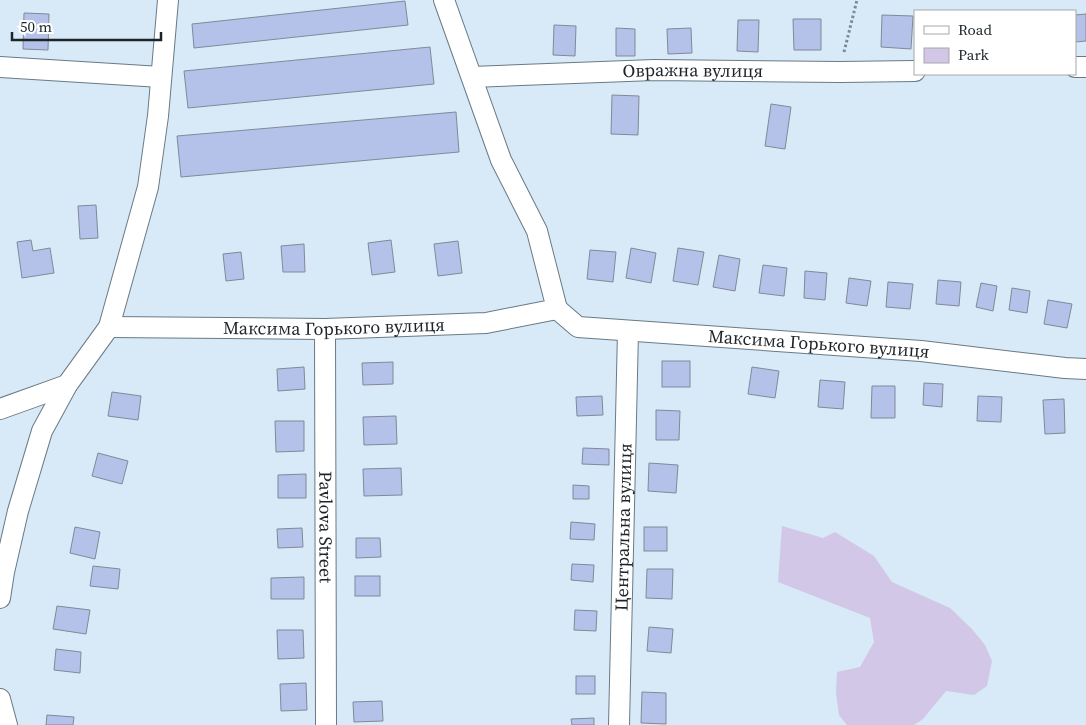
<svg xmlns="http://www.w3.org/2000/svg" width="1086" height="725" viewBox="0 0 1086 725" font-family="'Source Serif 4',serif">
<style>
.green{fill:#d2c7e7}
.building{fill:#b4c2e9;stroke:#828899}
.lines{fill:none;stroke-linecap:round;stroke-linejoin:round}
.minor-casing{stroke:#697a85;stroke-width:22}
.path{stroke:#7c8992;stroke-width:3;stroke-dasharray:2.5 2.5;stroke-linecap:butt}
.minor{stroke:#fff;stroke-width:20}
.labels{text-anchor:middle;stroke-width:4.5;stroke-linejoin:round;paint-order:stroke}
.street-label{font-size:18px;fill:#1d2429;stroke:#fff}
</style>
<rect width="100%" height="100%" fill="#d8eaf7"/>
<path class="green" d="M782 526 823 538 835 532 874 556 892 582 950 608 972 629 985 645 992 661 987 686 974 695 946 691 923 719 914 725H847L839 715 836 693 837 672 860 667 874 642 870 618 778 582Z"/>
<g class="building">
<path d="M405 1 408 25 194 48 192 24Z"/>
<path d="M24 13 49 14 48 50 23 49Z"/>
<path d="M1086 14V41L1075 42V15Z"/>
<path d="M882 15 913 16 911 49 881 47Z"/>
<path d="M793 19H821V50H794Z"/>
<path d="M738 20H759L758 52 737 51Z"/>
<path d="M554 25 576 26 575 56 553 55Z"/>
<path d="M616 28 635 29V56H616Z"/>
<path d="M691 28 692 53 668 54 667 29Z"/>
<path d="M430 47 434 84 188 108 184 71Z"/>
<path d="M612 95 639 96 638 135 611 134Z"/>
<path d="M771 104 791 107 785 149 765 146Z"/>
<path d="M456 112 459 152 181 177 177 136Z"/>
<path d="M96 205 98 238 80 239 78 206Z"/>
<path d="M31 240 33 251 50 248 54 273 22 278 17 242Z"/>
<path d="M391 240 395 272 372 275 368 243Z"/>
<path d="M458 241 462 273 438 276 434 244Z"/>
<path d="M304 244 305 272H283L281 246Z"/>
<path d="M631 248 656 253 651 283 626 278Z"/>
<path d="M678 248 704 252 698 285 673 281Z"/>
<path d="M590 250 616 252 613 282 587 279Z"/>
<path d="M241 252 244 279 226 281 223 254Z"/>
<path d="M719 255 740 259 735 291 713 287Z"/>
<path d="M763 265 787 268 784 296 759 293Z"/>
<path d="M805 271 827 273 825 300 804 298Z"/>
<path d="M849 278 871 281 867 306 846 303Z"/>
<path d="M938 280 961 282 959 306 936 304Z"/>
<path d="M888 282 913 284 910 309 886 307Z"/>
<path d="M981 283 997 286 993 311 976 307Z"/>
<path d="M1012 288 1030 291 1027 313 1009 310Z"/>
<path d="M1048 300 1072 304 1067 328 1044 324Z"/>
<rect x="662" y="361" width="28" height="26"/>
<path d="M393 362V384L363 385 362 363Z"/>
<path d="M304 367 305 389 278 391 277 369Z"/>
<path d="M752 367 779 371 775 398 748 394Z"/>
<path d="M820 380 845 382 843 409 818 407Z"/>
<path d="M924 383 943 384 942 407 923 405Z"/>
<path d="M872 386H895V418H871Z"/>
<path d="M112 392 141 396 138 420 108 416Z"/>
<path d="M602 396 603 415 577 416 576 397Z"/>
<path d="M978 396 1002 397 1001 422 977 421Z"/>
<path d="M1064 399 1065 433 1045 434 1043 400Z"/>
<path d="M656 410 680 411 679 440H656Z"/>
<path d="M396 416 397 444 364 445 363 417Z"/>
<path d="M275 421H304V451L276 452Z"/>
<path d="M583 448 609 449V465L582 464Z"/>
<path d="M98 453 128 461 122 484 92 476Z"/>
<path d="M649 463 678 465 676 493 648 491Z"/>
<path d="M401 468 402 495 364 496 363 469Z"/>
<path d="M306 474V498H278V475Z"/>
<path d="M573 485 589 486V499H573Z"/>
<path d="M571 522 595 524 594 540 570 539Z"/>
<path d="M75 527 100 532 95 559 70 553Z"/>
<rect x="644" y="527" width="23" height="24"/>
<path d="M302 528 303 547 278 548 277 529Z"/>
<path d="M356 538H380L381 557 356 558Z"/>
<path d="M572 564 594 565 593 582 571 580Z"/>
<path d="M93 566 120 569 118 589 90 586Z"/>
<path d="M647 569H673L672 599 646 598Z"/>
<rect x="355" y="576" width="25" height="20"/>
<path d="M304 577V599H271V578Z"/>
<path d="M57 606 90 610 86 634 53 629Z"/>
<path d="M575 610 597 611 596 631 574 630Z"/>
<path d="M649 627 673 629 671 653 647 651Z"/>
<path d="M277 630H303L304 658 278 659Z"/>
<path d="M56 649 81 652 80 673 54 670Z"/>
<rect x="576" y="676" width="19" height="18"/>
<path d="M306 683 307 710 281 711 280 684Z"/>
<path d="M642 692 666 693V724L641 723Z"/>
<path d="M382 701 383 721 354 722 353 702Z"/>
<path d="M47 715 74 717 73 725H46Z"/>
<path d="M594 718V725H572L571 719Z"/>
</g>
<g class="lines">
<defs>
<g id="minor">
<path d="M0 67 161 77"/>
<path d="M1075 67H1086"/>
<path id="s1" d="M472 77 654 70 840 72 915 71"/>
<path id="s2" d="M557 309 578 327 921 351 1065 368 1086 369"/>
<path id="s3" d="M109 327 325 329 486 323 557 309 537 231 501 160 444 0"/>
<path id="s4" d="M325 329 326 725"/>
<path d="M0 409 67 385"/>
<path d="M0 598 4 572 18 511 42 431 67 385 109 327 148 187 158 116 168 0"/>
<path d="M0 699 7 725"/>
<path id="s5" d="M619 725 628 331"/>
</g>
</defs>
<use href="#minor" class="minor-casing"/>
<path class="path" d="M844 52 857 0"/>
<use href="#minor" class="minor"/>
</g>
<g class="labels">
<g class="street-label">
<text dy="6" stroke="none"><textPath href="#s1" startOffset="221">Овражна вулиця</textPath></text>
<text dy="6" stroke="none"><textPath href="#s3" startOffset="225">Максима Горького вулиця</textPath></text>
<text dy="6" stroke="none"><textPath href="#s2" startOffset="269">Максима Горького вулиця</textPath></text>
<text dy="6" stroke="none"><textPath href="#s4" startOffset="198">Pavlova Street</textPath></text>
<text dy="6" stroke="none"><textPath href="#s5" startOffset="198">Центральна вулиця</textPath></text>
</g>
</g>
<rect x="914" y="10" width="162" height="65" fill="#ffffff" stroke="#a5a7a9"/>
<rect x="924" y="26" width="25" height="8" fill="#ffffff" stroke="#a5a7a9"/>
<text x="958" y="35" font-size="15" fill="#1d2429">Road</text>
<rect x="924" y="48" width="25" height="15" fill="#d2c7e7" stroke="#a5a7a9"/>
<text x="958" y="60" font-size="15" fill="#1d2429">Park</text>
<path d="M12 32v8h149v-8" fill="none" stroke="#1d2429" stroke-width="2.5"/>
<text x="20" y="32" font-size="15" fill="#1d2429" stroke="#ffffff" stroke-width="4" paint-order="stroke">50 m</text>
</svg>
